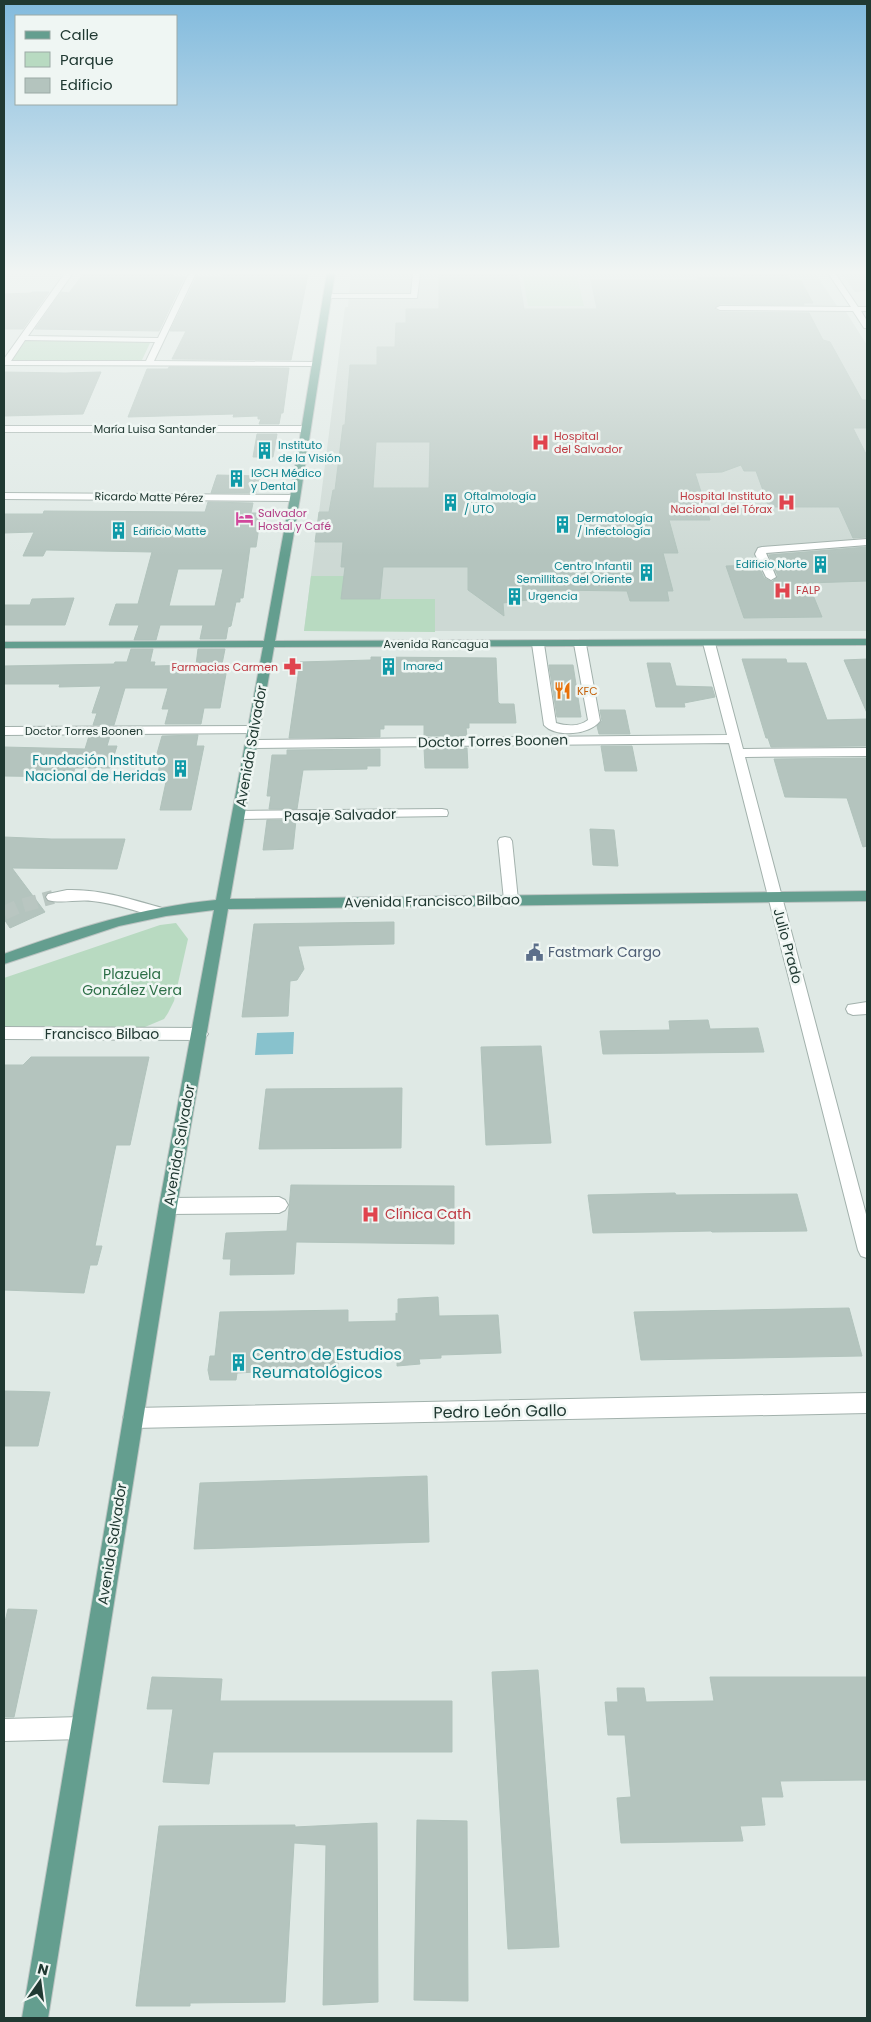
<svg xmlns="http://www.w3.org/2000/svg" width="871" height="2022" viewBox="0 0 871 2022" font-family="Poppins,sans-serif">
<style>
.built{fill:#cdd9d4}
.green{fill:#b8dac1}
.water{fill:#88c2cd}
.building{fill:#b4c4be;stroke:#b1c3bc;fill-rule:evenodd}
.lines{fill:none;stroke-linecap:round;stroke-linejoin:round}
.minor-tunnel-far1{stroke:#b9c6c1;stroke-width:8;stroke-dasharray:8 4;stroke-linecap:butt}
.minor-tunnel{stroke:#b9c6c1;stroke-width:14;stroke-dasharray:14 7;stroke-linecap:butt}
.minor-casing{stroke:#a2b1ac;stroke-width:2}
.major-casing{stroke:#bcc4c2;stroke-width:2}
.minor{fill:#fff;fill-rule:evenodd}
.major{fill:#649e8f;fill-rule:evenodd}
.labels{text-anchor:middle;stroke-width:5;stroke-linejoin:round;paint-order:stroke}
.far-street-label{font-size:11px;fill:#203932;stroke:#eff6f3}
.far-health-label{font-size:11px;fill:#be3a42;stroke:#eff6f3;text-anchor:start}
.far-culture-label{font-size:11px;fill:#0d838f;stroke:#eff6f3;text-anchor:start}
.far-hotel-label{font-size:11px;fill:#b23c85;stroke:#eff6f3;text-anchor:start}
.far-food-label{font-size:11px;fill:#c56008;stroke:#eff6f3;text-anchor:start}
.street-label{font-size:14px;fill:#203932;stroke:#eff6f3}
.culture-label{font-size:14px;fill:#0d838f;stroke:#eff6f3;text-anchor:end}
.service-label{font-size:14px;fill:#4e5e75;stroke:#eff6f3;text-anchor:start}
.park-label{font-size:14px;fill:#2c6e46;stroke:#eff6f3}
.health-label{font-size:14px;fill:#be3a42;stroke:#eff6f3;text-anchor:start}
.near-culture-label{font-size:16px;fill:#0d838f;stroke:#eff6f3;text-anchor:start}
.near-street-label{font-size:16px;fill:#203932;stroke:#eff6f3}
</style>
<rect width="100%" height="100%" fill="#dfe9e5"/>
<g class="built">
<path d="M351 273H815L841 312H846L867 345V631H304L345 307H348Z"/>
<path d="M841 273H867V291L855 292Z"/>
</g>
<g class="green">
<path d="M523 277H577L584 306H528Z"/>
<path d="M26 340 151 341 141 362 11 361Z"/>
<path d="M311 576H350L342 599H435V632L304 631Z"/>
<path d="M176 923 188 939 174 1001 168 1013 164 1019 145 1027 4 1026V978L160 925Z"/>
</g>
<path class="water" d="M294 1032 293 1054 255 1055 257 1033Z"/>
<g class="building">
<path d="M84 273H174L172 276H185L159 331 35 329 61 292 69 293Z"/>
<path d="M223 273 308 274 291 360 172 359 186 331H170L197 276H222Z"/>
<path d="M439 273H518L524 309H597L591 280 699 281 697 277H743L741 273H787L791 281H801L813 303H803L804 305 720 304 714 309 720 312 809 313 823 340 830 342 862 400H867V428H853L867 456V537L853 538 839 507H769L756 471H744L741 465 722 472 695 473 710 520H669L678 553H663L673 591H667L669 601H630L627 591 552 590 553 597 503 603 504 616 468 590V567H383L380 599H341L345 567H341L343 542H315L319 512H329L333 490H335L343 425H345L350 365H377V347H395L396 323H406V309H439ZM376 442H430L429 488H373Z"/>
<path d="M32 292H49L23 329H4V294L31 293Z"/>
<path d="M169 367 289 368 283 413H281L279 424H259L261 419H258V416L233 417 234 414 128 417 147 369H168Z"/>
<path d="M4 372 65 373 101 372 83 414 4 416Z"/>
<path d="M257 434H277L273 457H253Z"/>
<path d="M217 475 260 476 256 493H211Z"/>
<path d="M208 502 253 503 251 513H261L256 547H250L243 598H240V602H236L231 626 228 627 226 639H200L203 625H160L156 640H134L139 625H109L116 604H138L152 552 46 550 43 556H23L34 532 4 533V514H43L44 511 205 512ZM178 569H223L215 606H169Z"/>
<path d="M867 547V581L808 583 822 617 744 618 726 566 758 565 764 578 772 582 778 576 769 555Z"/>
<path d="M74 598 65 625H4V605H30L32 599Z"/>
<path d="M131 649H153L150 662H155L154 666 196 665 198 649H225L221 669 227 668 220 708H204L201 724H165L169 709H162L168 688H125L114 725H93L97 713H92L101 686 59 687 60 684H4V666L114 664 115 662H127Z"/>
<path d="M371 657 496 658 498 702 500 704H514L516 723H469V728H466L467 736H424V725H384V729H380V737L289 738 300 662 371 660Z"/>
<path d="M742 659H786L787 663H806L827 720 867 719V746L771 747 768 738H766Z"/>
<path d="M867 659V713L844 660Z"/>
<path d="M647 663H670L676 686 712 687 715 697 684 703 685 707H656Z"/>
<path d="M549 665H573L581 717H557Z"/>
<path d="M600 710H625L630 734H599L597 726 602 721Z"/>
<path d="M198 735 196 746H204L191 810H160L166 782H156L160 764H154L162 736Z"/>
<path d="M89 736H110L107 746H117L110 768H75L72 777 4 776V747L85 749Z"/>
<path d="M601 746H632L637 771H605Z"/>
<path d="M424 748H467L468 768H425Z"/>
<path d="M380 749V766H367V769L303 770 297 809H269L271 796H267L272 755H287V750Z"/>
<path d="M867 758V846L863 847 847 798 785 797 774 759Z"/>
<path d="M267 820H296L293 849 263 850Z"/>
<path d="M590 829 614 830 618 866 593 865Z"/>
<path d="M4 837 51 839H125L117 869 12 868 45 912 10 928 4 919Z"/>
<path d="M394 922V944L298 946 304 969 297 980 290 981 288 1016 242 1017 254 924Z"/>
<path d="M708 1020 710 1029 758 1028 764 1052 603 1054 600 1031 670 1030 669 1021Z"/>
<path d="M541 1046 551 1143 486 1145 481 1047Z"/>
<path d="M31 1057H149L130 1145H116L95 1246H102L97 1265H90L84 1293 4 1290V1065H23Z"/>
<path d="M402 1088 401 1148 259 1149 266 1089Z"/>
<path d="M291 1185 454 1186V1244L296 1242 294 1274 230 1275 231 1259H223L226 1233 287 1231Z"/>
<path d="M675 1193 676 1195 797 1194 807 1231 712 1232 711 1231 593 1233 588 1195Z"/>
<path d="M438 1297 439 1316 498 1315 501 1353 441 1355V1358L419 1359 420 1364 397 1366V1354L338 1356V1368L237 1373 236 1380H210L208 1370 210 1356H215L220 1312 348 1310V1322L396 1321V1313L398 1314V1299Z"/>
<path d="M849 1308 862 1356 641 1360 634 1312Z"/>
<path d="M4 1391 50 1392 38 1446H4Z"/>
<path d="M427 1476 429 1542 194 1549 200 1483Z"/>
<path d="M8 1609 37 1610 14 1717H4V1626Z"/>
<path d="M538 1670 559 1947 508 1949 492 1672Z"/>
<path d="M152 1677 222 1679 220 1701H452V1752H213L209 1784 163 1782 173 1709H147Z"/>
<path d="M710 1677H867V1780L780 1781 783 1797H761L765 1825 740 1826 743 1841 621 1843 617 1798 631 1797 625 1735H608L605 1702H618L617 1688H644L646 1702 714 1701Z"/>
<path d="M417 1820 467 1821 468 2001 414 2000Z"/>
<path d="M377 1823 378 2002 323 2005 326 1845 294 1843 285 2002 190 2003V2006H136L159 1826 295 1825V1827Z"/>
</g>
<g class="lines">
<path class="minor-tunnel-far1" d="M416 274 421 273"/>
<path class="minor-tunnel" d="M4 913 17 907 53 897"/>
<defs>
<g id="minor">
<path d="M65 273H73L28 336 158 338 189 273H196L154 361 317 362 321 364 317 366 4 365V359ZM25 340 155 342 146 361H11Z"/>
<path d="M413 273 420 274 417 298H327L323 296 327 294H411Z"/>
<path d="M828 273H835L858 307H867V311H861L867 321V328H864L853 311 720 310 716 308 720 306 851 307Z"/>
<path d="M4 426H306L310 429 306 432H4Z"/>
<path d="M4 493 295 495 300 498 295 501 4 499Z"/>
<path d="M867 539V545L766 553 776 577 771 580 766 577 755 554 758 548 762 547Z"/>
<path d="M709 640 715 643 743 749 867 748V756L745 757 867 1218V1258L861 1256 858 1250 729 743 251 748 245 744 251 740 727 735 703 643Z"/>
<path d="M538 641 544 644 556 723C566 726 579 727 588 720L574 644 580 641 586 644 600 721C590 735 556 738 544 725L532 644Z"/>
<path d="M253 726 259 730 257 733 4 735V727Z"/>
<path d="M442 809 447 810 448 813 447 816 239 819 233 815 239 811Z"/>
<path d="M505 837 510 838 512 841 518 900 516 903H506L504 900 498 841 500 838Z"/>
<path d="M67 890C100 889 130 899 162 908L164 912 162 916 157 917C135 911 114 903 92 901 78 899 60 904 48 900L46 897 48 894Z"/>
<path d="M867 1002V1014L853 1015 848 1013 846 1009 848 1005Z"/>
<path d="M4 1027 200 1028 205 1030 208 1034 205 1038 200 1040 4 1039Z"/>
<path d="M279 1197 285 1200 288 1205 285 1210 279 1213 168 1214 162 1211 159 1206 162 1201 168 1198Z"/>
<path d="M867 1393V1413L133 1428 126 1425 123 1418 126 1411 133 1408Z"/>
<path d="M82 1717 90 1720 93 1728 90 1736 82 1739 4 1741V1719Z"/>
</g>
<path id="major" d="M327 273H335L300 498 275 641 867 639V645L274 647 230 899 867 891V901L228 909 177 1206 48 2018H22L159 1206 214 910 166 916 119 926 4 964V954C74 929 142 907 216 900L263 647 4 648V642L264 641 290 498Z"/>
</defs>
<use href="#minor" class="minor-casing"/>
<use href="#major" class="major-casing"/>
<use href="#minor" class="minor"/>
<use href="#major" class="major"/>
</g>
<linearGradient id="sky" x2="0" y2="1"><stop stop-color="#81badd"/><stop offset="0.49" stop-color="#f1f5f3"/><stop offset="1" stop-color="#f1f5f3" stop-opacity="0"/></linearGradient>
<rect width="871" height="556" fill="url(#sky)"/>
<defs>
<symbol id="hospital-bare" viewBox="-9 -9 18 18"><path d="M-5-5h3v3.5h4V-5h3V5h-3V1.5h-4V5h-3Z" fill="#e0444e" stroke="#eff6f3" stroke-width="2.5" paint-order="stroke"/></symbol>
<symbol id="building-bare" viewBox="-9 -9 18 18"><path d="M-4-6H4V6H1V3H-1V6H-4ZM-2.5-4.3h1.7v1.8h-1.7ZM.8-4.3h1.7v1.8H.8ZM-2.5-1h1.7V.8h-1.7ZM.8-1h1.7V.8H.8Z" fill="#0f9aa8" stroke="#eff6f3" stroke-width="2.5" paint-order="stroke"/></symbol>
<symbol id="hotel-bare" viewBox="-9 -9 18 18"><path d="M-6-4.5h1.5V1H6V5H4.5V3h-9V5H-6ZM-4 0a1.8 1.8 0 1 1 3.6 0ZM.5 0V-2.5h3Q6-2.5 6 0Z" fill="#d1479c" stroke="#eff6f3" stroke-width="2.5" paint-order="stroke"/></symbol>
<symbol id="pharmacy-bare" viewBox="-9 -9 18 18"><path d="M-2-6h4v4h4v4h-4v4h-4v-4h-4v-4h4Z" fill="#e0444e" stroke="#eff6f3" stroke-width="2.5" paint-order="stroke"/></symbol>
<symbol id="restaurant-bare" viewBox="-9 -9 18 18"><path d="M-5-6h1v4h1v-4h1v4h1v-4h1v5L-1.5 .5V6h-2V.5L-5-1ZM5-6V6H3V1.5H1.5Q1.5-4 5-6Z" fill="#e8710a" stroke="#eff6f3" stroke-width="2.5" paint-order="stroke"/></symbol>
<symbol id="civic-bare" viewBox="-9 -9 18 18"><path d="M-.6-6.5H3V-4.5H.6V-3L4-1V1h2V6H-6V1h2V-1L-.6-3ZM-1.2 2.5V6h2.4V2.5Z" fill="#5c6f8a" stroke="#eff6f3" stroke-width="2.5" paint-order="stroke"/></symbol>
</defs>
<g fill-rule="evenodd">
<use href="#hospital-bare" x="528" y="430" width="25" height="25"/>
<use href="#building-bare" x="252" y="438" width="25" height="25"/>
<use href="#building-bare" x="224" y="466" width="25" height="25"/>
<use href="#building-bare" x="438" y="490" width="25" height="25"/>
<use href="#hospital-bare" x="774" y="490" width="25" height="25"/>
<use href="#hotel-bare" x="232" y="506" width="25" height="25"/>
<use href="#building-bare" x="550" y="512" width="25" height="25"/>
<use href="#building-bare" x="106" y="518" width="25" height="25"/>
<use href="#building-bare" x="808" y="552" width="25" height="25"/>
<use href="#building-bare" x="634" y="560" width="25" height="25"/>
<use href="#hospital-bare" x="770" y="578" width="25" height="25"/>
<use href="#building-bare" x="502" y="584" width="25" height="25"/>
<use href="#building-bare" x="376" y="654" width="25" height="25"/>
<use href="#pharmacy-bare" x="280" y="654" width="25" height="25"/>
<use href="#restaurant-bare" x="550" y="678" width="25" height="25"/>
<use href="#building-bare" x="168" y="756" width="25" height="25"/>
<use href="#civic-bare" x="522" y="940" width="25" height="25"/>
<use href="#hospital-bare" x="358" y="1202" width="25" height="25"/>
<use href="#building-bare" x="226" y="1350" width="25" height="25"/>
</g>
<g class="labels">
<g class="far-street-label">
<text x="155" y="433">María Luisa Santander</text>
<text transform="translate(149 497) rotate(1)" y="4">Ricardo Matte Pérez</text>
<text x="436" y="648">Avenida Rancagua</text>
<text x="84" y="735">Doctor Torres Boonen</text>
</g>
<g class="far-health-label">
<text x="554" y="440">Hospital<tspan x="554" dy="13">del Salvador</tspan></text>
<text x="772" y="500" text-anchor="end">Hospital Instituto<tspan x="772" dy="13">Nacional del Tórax</tspan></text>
<text x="796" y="594">FALP</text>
<text x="278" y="671" text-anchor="end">Farmacias Carmen</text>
</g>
<g class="far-culture-label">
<text x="278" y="449">Instituto<tspan x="278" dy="13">de la Visión</tspan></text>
<text x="251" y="477">IGCH Médico<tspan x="251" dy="13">y Dental</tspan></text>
<text x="464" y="500">Oftalmología<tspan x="464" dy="13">/ UTO</tspan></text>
<text x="577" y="522">Dermatología<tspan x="577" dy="13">/ Infectología</tspan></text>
<text x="133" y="535">Edificio Matte</text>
<text x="807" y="568" text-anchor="end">Edificio Norte</text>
<text x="632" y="570" text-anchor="end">Centro Infantil<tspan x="632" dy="13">Semillitas del Oriente</tspan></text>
<text x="528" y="600">Urgencia</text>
<text x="403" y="670">Imared</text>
</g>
<g class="far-hotel-label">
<text x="258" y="517">Salvador<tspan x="258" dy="13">Hostal y Café</tspan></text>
</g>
<g class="far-food-label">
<text x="577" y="695">KFC</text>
</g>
<g class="street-label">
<text transform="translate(493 741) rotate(-1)" y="5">Doctor Torres Boonen</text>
<text transform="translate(251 746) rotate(-80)" y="5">Avenida Salvador</text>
<text transform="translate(340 815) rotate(-1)" y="5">Pasaje Salvador</text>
<text transform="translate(432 901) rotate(-1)" y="5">Avenida Francisco Bilbao</text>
<text transform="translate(788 946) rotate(75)" y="5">Julio Prado</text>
<text x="102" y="1039">Francisco Bilbao</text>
<text transform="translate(179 1145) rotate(-80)" y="5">Avenida Salvador</text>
<text transform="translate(112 1544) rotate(-81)" y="5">Avenida Salvador</text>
</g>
<g class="culture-label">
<text x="166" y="765">Fundación Instituto<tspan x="166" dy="16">Nacional de Heridas</tspan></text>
</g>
<g class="service-label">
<text x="548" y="957">Fastmark Cargo</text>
</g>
<g class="park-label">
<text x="132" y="979">Plazuela<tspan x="132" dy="16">González Vera</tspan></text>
</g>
<g class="health-label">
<text x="385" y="1219">Clínica Cath</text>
</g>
<g class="near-culture-label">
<text x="252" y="1360">Centro de Estudios<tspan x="252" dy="18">Reumatológicos</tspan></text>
</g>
<g class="near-street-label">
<text transform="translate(500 1411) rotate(-1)" y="6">Pedro León Gallo</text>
</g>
</g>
<rect width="871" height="2022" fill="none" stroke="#203932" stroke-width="10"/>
<rect x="15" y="15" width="162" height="90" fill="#eff6f3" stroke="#9caaa6"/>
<rect x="25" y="31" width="25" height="8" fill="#649e8f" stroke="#9caaa6"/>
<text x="60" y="40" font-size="15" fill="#203932">Calle</text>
<rect x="25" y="52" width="25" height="15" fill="#b8dac1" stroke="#9caaa6"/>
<text x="60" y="65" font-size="15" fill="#203932">Parque</text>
<rect x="25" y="78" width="25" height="15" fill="#b4c4be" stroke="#9caaa6"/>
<text x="60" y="90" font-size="15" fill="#203932">Edificio</text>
<g transform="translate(40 1982) rotate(14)" stroke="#eff6f3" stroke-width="4" paint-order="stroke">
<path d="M0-4L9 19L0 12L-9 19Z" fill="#203932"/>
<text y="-8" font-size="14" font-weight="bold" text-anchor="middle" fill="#203932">N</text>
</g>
</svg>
